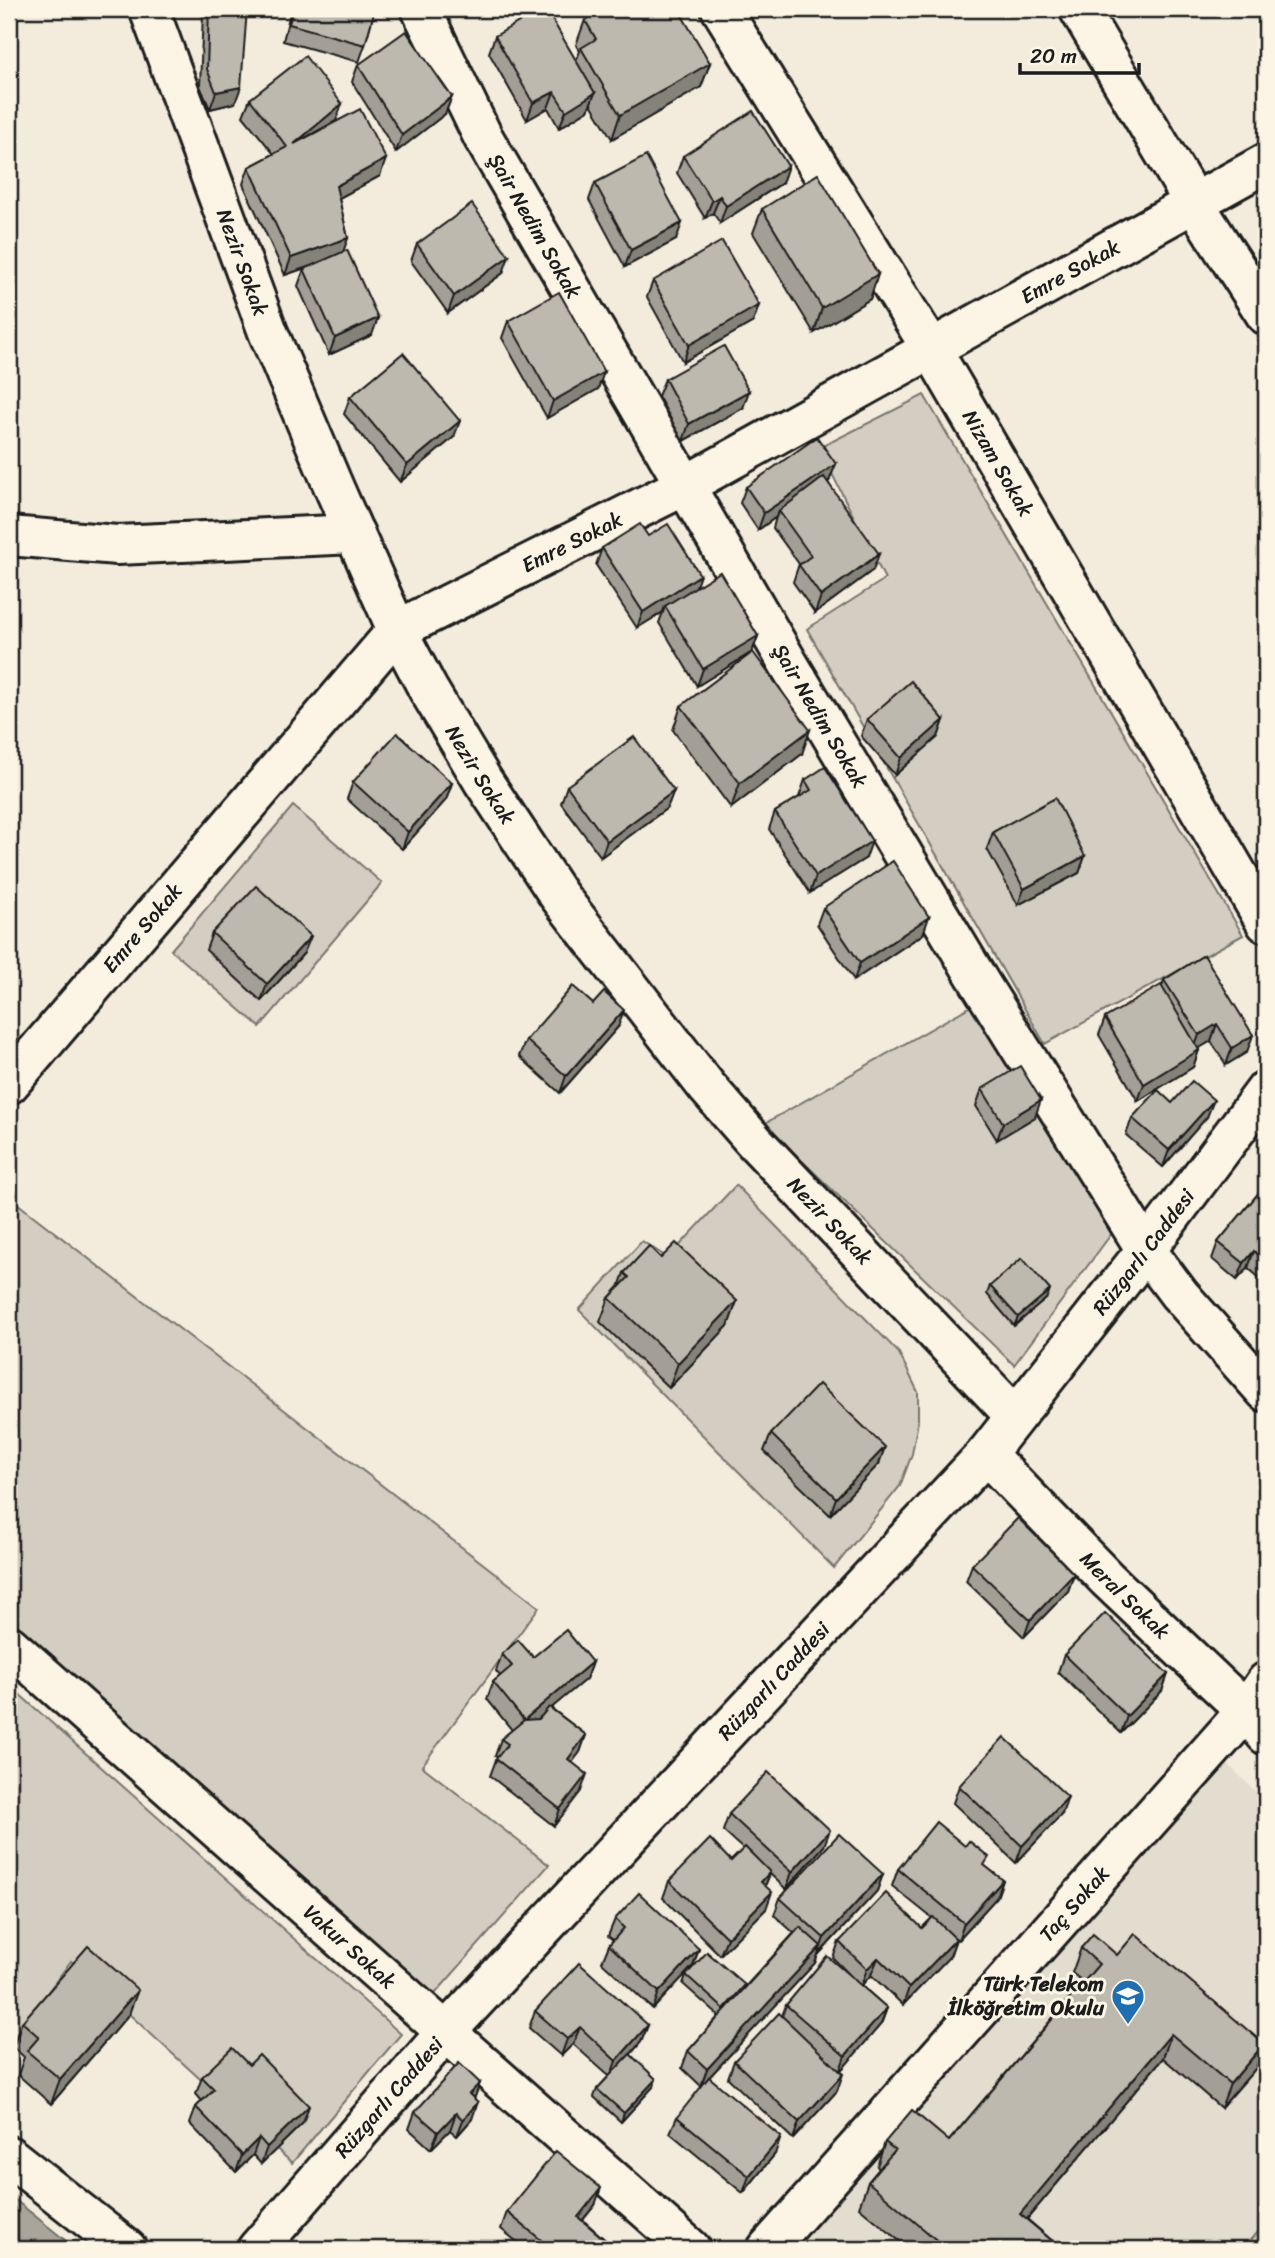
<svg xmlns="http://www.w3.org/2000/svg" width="1275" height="2258" viewBox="0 0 1275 2258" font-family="Sriracha,sans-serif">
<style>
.built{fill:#e3ddcf}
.green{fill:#d3cec1;stroke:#78756e;stroke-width:2}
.water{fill:#aaa59b;stroke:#716e68;stroke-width:2}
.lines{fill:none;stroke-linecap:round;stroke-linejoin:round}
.minor-casing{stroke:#1c1c1c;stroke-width:44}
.minor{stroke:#fcf5e5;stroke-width:38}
.wall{fill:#a39f96;stroke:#1c1c1c;stroke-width:2}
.shaded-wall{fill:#85827a;stroke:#1c1c1c;stroke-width:2}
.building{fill:#beb9ae;stroke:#1c1c1c;stroke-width:2}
.labels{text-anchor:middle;stroke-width:6;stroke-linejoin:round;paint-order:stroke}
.street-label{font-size:21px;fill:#1c1c1c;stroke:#fcf5e5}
.poi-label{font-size:21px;font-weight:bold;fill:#1c1c1c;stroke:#fcf5e5;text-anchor:end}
</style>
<rect width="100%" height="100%" fill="#f3ecdd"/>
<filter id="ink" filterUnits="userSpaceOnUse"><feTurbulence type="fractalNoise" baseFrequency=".0143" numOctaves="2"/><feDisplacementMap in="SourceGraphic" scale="14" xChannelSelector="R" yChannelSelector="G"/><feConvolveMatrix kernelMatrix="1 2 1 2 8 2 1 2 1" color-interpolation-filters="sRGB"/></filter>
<g filter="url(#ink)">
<path class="built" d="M1228 1764 1266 1802V2249H786Z"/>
<g class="green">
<path d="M924 395 1243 935 1045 1044 807 629 885 579 819 448Z"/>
<path d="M293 806 382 883 260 1027 171 950Z"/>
<path d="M971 1006 1112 1233 1014 1365 764 1124Z"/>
<path d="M736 1185 899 1353 918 1392V1421L912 1454 900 1486 834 1568 579 1310 642 1241 668 1258Z"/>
<path d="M9 1197 539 1607 422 1766 549 1865 434 1995 9 1621Z"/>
<path d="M9 1685 401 2034 292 2163 71 1961 9 2044Z"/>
<path d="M1266 2224V2249H1242Z"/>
</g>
<path class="water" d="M9 2195 76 2249H9Z"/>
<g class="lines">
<defs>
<g id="minor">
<path id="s1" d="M149 9 268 332 335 490 397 630 428 689 483 781 559 896 707 1087 754 1141 1014 1415"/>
<path id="s2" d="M421 9 483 137 788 663 980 983 1146 1250 1179 1294 1266 1392"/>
<path id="s3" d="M721 9 932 350 1266 923"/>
<path d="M1079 9 1194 203 1266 315"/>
<path d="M9 536 117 545 355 534"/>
<path id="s4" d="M9 1084 397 630 684 486 1266 163"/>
<path id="s5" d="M986 1454 1107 1579 1246 1711 1266 1735"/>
<path id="s6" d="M9 1645 691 2249"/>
<path d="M9 2156 127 2249"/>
<path id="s7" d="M257 2249 446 2032 986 1454 1146 1250 1266 1090"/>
<path id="s8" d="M767 2249 1246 1711 1266 1682"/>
</g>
</defs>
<use href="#minor" class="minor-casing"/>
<use href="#minor" class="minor"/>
</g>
<g class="wall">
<path d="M205 9H247L235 103 210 109 200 86 203 13Z"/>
<path d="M291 9H375L365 45 359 62 283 41Z"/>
<path d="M585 20 710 63 701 87 612 139 591 104 588 110 559 128 548 108 527 120 489 53 495 36 576 61 580 51 576 45Z"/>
<path d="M358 65 445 114 396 152 352 82Z"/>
<path d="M250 99 336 121 380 176 339 198 348 238 343 251 372 335 329 355 298 286 304 269 314 265 285 275 243 184 249 167 274 154 243 116Z"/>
<path d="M683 156 782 183 720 223 713 213 705 218 677 173Z"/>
<path d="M595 183 676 240 625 267 589 200Z"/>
<path d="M762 209 878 274 870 299 814 333 753 233Z"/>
<path d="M417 244 503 273 448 313 411 261Z"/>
<path d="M653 281 759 305 753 322 683 362 647 297Z"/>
<path d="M508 321 598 389 547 418 502 338Z"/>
<path d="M665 379 743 408 683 441 658 396Z"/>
<path d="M350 397 454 437 400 482 344 414Z"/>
<path d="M829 481 828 482 873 570 815 613 793 582 799 564 773 528 776 517 758 530 740 503 746 487Z"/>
<path d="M648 536 696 587 758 636 752 652 697 686 659 623 663 612 637 628 596 565 602 548Z"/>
<path d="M681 706 802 754 731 808 673 730Z"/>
<path d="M867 719 944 720 938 737 895 775 861 736Z"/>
<path d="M805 780 866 858 810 893 769 829 775 812 799 797Z"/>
<path d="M353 782 452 783 446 800 402 849 347 799Z"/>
<path d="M567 786 667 808 601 857 561 803Z"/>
<path d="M993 832 1085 856 1079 873 1018 905 987 849Z"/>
<path d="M823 908 923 934 854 980 817 924Z"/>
<path d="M212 933 304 953 261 1001 206 950Z"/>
<path d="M1204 955 1247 1052 1226 1065 1211 1041 1198 1048 1199 1050 1193 1067 1138 1101 1099 1035 1105 1018 1162 986 1164 980Z"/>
<path d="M618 1027 560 1093 519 1056 526 1040Z"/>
<path d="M982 1089 1035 1117 997 1140 976 1106Z"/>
<path d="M1172 1103 1207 1117 1163 1167 1126 1135 1132 1118Z"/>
<path d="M1266 1184V1276L1262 1280 1248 1268 1237 1280 1212 1259 1218 1242Z"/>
<path d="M661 1258 737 1301 728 1326 669 1388 600 1322 609 1298 619 1287 624 1273Z"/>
<path d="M990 1286 1046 1299 1014 1326 987 1294Z"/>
<path d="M771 1434 879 1464 830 1515 764 1451Z"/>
<path d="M972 1565 1074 1574 1068 1591 1024 1637 966 1581Z"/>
<path d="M502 1654 592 1662 586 1679 551 1708 586 1735 580 1752 572 1762 581 1791 554 1826 490 1776 497 1757 495 1756 501 1739 512 1730 487 1699 493 1682 500 1676 496 1671Z"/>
<path d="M1064 1655 1168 1674 1162 1691 1121 1733 1058 1672Z"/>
<path d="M959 1786 1062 1814 1016 1863 953 1803Z"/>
<path d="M729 1814 824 1846 786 1889 770 1874 765 1886 766 1909 720 1955 663 1898 669 1881 731 1861 743 1849 723 1831Z"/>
<path d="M985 1866 1003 1880 997 1897 958 1940 954 1937 956 1939 950 1956 903 2005 871 1975 861 1985 887 2008 881 2024 840 2071 837 2091 793 2139 728 2078 734 2061 782 2016 786 2005 854 1979 833 1958 839 1942 922 1928 932 1918 892 1886 898 1869Z"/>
<path d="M883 1874 877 1891 818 1955 815 1963 701 2086 682 2068 688 2051 719 2016 683 1984 686 1975 745 1985 744 1988 794 1933 774 1915 780 1898Z"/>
<path d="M615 1919 699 1949 693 1966 653 2009 602 1962 609 1945 613 1940 608 1936Z"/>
<path d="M1081 1948 1256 2068 1221 2108 1163 2058 1027 2219 1062 2249H909L859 2207 868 2182 879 2169 877 2166 885 2142 949 2141 1083 1982 1072 1973Z"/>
<path d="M535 2011 648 2025 641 2042 630 2055 656 2079 653 2087 621 2122 594 2097 597 2089 609 2076 573 2044 561 2056 529 2028Z"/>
<path d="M129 2014 51 2104 18 2075 24 2057 13 2047 22 2022Z"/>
<path d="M202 2077 303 2123 261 2164 253 2155 236 2172 190 2124 196 2107 202 2101 196 2094Z"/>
<path d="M480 2083 474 2099 472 2119 457 2136 450 2130 431 2149 409 2129 415 2112Z"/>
<path d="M677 2117 775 2154 743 2193 670 2133Z"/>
<path d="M595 2205 583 2220 610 2244 608 2249H526L501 2229 507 2212Z"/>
</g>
<g class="shaded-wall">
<path d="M710 63 701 87 612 139 620 115Z"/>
<path d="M241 87 235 103 210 109 216 92Z"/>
<path d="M554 92 548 108 527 120 533 103Z"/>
<path d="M595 93 588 110 559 128 566 111Z"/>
<path d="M452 97 445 114 396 152 402 135Z"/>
<path d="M342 104 336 121 294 144Z"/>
<path d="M386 159 380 176 330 203 336 186Z"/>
<path d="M788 166 782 183 720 223 726 206Z"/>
<path d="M720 196 713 213 705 218 712 201Z"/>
<path d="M682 223 676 240 625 267 631 250Z"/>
<path d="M348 238 342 255 285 275 291 258Z"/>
<path d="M509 256 503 273 448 313 454 296Z"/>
<path d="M878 274 870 299 814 333 822 308Z"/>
<path d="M759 305 753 322 683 362 689 345Z"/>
<path d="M378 318 372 335 329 355 335 338Z"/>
<path d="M604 372 598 389 547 418 553 401Z"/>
<path d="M749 391 743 408 683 441 689 424Z"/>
<path d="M460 421 454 437 400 482 407 465Z"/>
<path d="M836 464 829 481 781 514 779 511 776 517 758 530 764 513Z"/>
<path d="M879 554 873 570 815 613 821 596Z"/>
<path d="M700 575 694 592 665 606 663 612 637 628 643 612Z"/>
<path d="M758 636 752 652 697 686 703 669Z"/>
<path d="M944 720 938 737 895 775 901 758Z"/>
<path d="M810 730 802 754 731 808 740 783Z"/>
<path d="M452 783 446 800 402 849 408 832Z"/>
<path d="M674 791 667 808 601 857 607 841Z"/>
<path d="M872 841 866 858 810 893 816 876Z"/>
<path d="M1085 856 1079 873 1018 905 1024 889Z"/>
<path d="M929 917 923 934 854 980 860 963Z"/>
<path d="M311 936 304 953 261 1001 267 984Z"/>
<path d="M624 1010 618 1027 560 1093 566 1076Z"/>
<path d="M1217 1024 1211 1041 1193 1052 1199 1035Z"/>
<path d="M1253 1035 1247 1052 1226 1065 1232 1048Z"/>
<path d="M1199 1050 1193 1067 1138 1101 1144 1084Z"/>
<path d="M1041 1100 1035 1117 997 1140 1003 1123Z"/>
<path d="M1214 1100 1207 1117 1163 1167 1169 1150Z"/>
<path d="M1254 1251 1248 1268 1237 1280 1244 1263Z"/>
<path d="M1050 1290 1046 1299 1014 1326 1018 1317Z"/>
<path d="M737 1301 728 1326 669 1388 678 1363Z"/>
<path d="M885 1447 879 1464 830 1515 836 1498Z"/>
<path d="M1074 1574 1068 1591 1024 1637 1030 1620Z"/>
<path d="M592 1662 586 1679 518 1736 524 1720Z"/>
<path d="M1168 1674 1162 1691 1121 1733 1127 1716Z"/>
<path d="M586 1735 580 1752 562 1776 568 1759Z"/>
<path d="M587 1774 581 1791 554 1826 560 1809Z"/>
<path d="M1068 1797 1062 1814 1016 1863 1022 1846Z"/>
<path d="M830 1830 824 1846 786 1889 792 1872Z"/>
<path d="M770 1872 764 1889 761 1882Z"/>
<path d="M883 1874 877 1891 818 1955 824 1938Z"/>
<path d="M1003 1880 997 1897 958 1940 964 1923Z"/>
<path d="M772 1892 766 1909 720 1955 727 1938Z"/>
<path d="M956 1939 950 1956 903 2005 909 1988Z"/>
<path d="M821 1946 815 1963 701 2086 707 2069Z"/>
<path d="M699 1949 693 1966 653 2009 659 1992Z"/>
<path d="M878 1958 871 1975 861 1986 867 1969Z"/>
<path d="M138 1990 129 2014 51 2104 60 2079Z"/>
<path d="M887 2008 881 2024 839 2073 845 2056Z"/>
<path d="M648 2025 641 2042 610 2078 616 2061Z"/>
<path d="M580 2027 573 2044 561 2056 567 2039Z"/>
<path d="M1171 2034 1163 2058 1011 2238 1020 2214Z"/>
<path d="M1264 2044 1256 2068 1221 2108 1230 2084Z"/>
<path d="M843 2074 837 2091 793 2139 799 2122Z"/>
<path d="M656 2079 653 2087 621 2122 624 2113Z"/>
<path d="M480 2083 474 2099 469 2094Z"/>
<path d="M478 2102 472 2119 457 2136 463 2120Z"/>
<path d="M309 2106 303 2123 261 2164 267 2147Z"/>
<path d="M456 2113 450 2130 431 2149 438 2132Z"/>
<path d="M781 2137 775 2154 743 2193 749 2176Z"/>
<path d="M259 2138 253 2155 236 2172 242 2155Z"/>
<path d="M601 2188 595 2205 572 2233 578 2217Z"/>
</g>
<g class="building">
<path d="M209 9H247L241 87 216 92 207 69Z"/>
<path d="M293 9H375L365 45 289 24Z"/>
<path d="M541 9H546L595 93 566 111 554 92 533 103 495 36Z"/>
<path d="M604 9H678L710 63 620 115 581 48 596 39 585 20Z"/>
<path d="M406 31 452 97 402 135 358 65Z"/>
<path d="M305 56 342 104 294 144 360 109 386 159 336 186 348 238 291 258 249 167 287 147 250 99Z"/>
<path d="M753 111 788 166 726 206 720 196 712 201 683 156Z"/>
<path d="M646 156 682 223 631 250 595 183Z"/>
<path d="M818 174 878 274 822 308 762 209Z"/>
<path d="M472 204 509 256 454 296 417 244Z"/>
<path d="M722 241 759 305 689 345 653 281Z"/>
<path d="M347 250 378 318 335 338 304 269Z"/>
<path d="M559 292 604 372 553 401 508 321Z"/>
<path d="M724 346 749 391 689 424 665 379Z"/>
<path d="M403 353 460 421 407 465 350 397Z"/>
<path d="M817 437 836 464 764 513 746 487Z"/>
<path d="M824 477 879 554 821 596 799 565 811 556 779 511Z"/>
<path d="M640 524 648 536 668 524 700 575 643 612 602 548Z"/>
<path d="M720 572 758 636 703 669 665 606Z"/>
<path d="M753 652 810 730 740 783 681 706Z"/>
<path d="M911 681 944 720 901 758 867 719Z"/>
<path d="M397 733 452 783 408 832 353 782Z"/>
<path d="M634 737 674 791 607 841 567 786Z"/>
<path d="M825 767 872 841 816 876 775 812 811 790 805 780Z"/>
<path d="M1055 798 1085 856 1024 889 993 832Z"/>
<path d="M893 861 929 917 860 963 823 908Z"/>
<path d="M256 886 311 936 267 984 212 933Z"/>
<path d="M1204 955 1253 1035 1232 1048 1217 1024 1199 1035 1164 980Z"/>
<path d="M1161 985 1199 1050 1144 1084 1105 1018Z"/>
<path d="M573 986 593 1004 604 992 624 1010 566 1076 526 1040Z"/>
<path d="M1020 1066 1041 1100 1003 1123 982 1089Z"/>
<path d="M1192 1081 1214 1100 1169 1150 1132 1118 1158 1090 1172 1103Z"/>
<path d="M1266 1184V1261L1254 1251 1244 1263 1218 1242Z"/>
<path d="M676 1243 737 1301 678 1363 609 1298 629 1277 624 1273 649 1246 661 1258Z"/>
<path d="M1022 1258 1050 1290 1018 1317 990 1286Z"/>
<path d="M819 1384 885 1447 836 1498 771 1434Z"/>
<path d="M1018 1518 1074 1574 1030 1620 972 1565Z"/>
<path d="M1105 1613 1168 1674 1127 1716 1064 1655Z"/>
<path d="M566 1630 592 1662 524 1720 493 1682 512 1666 502 1654 518 1640 533 1657Z"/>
<path d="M549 1707 586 1735 568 1759 587 1774 560 1809 496 1759 508 1744 501 1739 524 1720 539 1719Z"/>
<path d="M1004 1737 1068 1797 1022 1846 959 1786Z"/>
<path d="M768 1772 830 1830 792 1872 729 1814Z"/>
<path d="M936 1822 965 1846 969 1841 989 1857 984 1865 1003 1880 964 1923 898 1869Z"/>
<path d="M839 1834 883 1874 824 1938 780 1898Z"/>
<path d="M710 1839 731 1861 745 1847 770 1872 761 1882 772 1892 727 1938 669 1881Z"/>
<path d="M639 1893 699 1949 659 1992 609 1945 624 1928 615 1919Z"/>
<path d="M886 1893 922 1928 933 1917 956 1939 909 1988 878 1958 867 1969 839 1942Z"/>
<path d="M800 1927 821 1946 707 2069 688 2051Z"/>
<path d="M1093 1934 1117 1955 1135 1934 1264 2044 1230 2084 1171 2034 1020 2214 1062 2249H947L868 2182 895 2150 885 2142 912 2110 949 2141 1099 1964 1081 1948Z"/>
<path d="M88 1946 138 1990 60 2079 27 2051 39 2037 22 2022Z"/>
<path d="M707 1952 745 1985 724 2009 686 1975Z"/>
<path d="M827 1956 887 2008 845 2056 786 2005Z"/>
<path d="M579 1963 648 2025 616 2061 580 2027 567 2039 535 2011Z"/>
<path d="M779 2013 843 2074 799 2122 734 2061Z"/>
<path d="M232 2048 249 2065 259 2055 309 2106 267 2147 259 2138 242 2155 196 2107 214 2089 202 2077Z"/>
<path d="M630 2054 656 2079 624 2113 597 2089Z"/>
<path d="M459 2063 480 2083 469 2094 478 2102 463 2120 456 2113 438 2132 415 2112Z"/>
<path d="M709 2077 781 2137 749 2176 677 2117Z"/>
<path d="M556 2151 601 2188 578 2217 610 2244 606 2249H552L507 2212Z"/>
</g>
</g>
<defs>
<symbol id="school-pin" viewBox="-11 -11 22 30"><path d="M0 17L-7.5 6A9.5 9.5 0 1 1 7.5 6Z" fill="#1f6fb2" stroke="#fcf5e5"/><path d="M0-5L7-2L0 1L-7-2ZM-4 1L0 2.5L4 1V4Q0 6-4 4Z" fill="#fff"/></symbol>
</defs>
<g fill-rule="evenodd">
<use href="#school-pin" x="1109" y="1977" width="38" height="52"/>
</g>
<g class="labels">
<g class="street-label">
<text dy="7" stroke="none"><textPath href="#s2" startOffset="245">Şair Nedim Sokak</textPath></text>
<text dy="7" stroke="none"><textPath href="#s1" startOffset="270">Nezir Sokak</textPath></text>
<text dy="7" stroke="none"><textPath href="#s4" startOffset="1360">Emre Sokak</textPath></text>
<text dy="7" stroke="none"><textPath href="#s3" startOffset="532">Nizam Sokak</textPath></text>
<text dy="7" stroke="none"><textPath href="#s4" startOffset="793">Emre Sokak</textPath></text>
<text dy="7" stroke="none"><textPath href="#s2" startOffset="812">Şair Nedim Sokak</textPath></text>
<text dy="7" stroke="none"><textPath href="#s1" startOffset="836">Nezir Sokak</textPath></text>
<text dy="7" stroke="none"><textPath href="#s4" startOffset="205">Emre Sokak</textPath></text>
<text dy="7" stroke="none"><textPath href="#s1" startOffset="1404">Nezir Sokak</textPath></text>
<text dy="7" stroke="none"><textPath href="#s7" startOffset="1335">Rüzgarlı Caddesi</textPath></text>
<text dy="7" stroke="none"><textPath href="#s5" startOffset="198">Meral Sokak</textPath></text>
<text dy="7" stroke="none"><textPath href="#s7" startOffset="768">Rüzgarlı Caddesi</textPath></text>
<text dy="7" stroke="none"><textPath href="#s8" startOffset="462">Taç Sokak</textPath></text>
<text dy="7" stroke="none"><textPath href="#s6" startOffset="455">Vakur Sokak</textPath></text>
<text dy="7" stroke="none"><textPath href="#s7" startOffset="201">Rüzgarlı Caddesi</textPath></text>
</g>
<g class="poi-label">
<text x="1104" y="1991">Türk Telekom<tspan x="1104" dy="24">İlköğretim Okulu</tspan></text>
</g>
</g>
<rect width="1275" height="2258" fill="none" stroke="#fcf5e5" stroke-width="35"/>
<rect x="18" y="18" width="1240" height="2223" fill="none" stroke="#1c1c1c" stroke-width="2.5" filter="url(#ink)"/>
<path d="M1020 63v10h119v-10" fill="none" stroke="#1c1c1c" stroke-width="3.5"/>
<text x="1030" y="63" font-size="21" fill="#1c1c1c" stroke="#fcf5e5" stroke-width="5" paint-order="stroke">20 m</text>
</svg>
